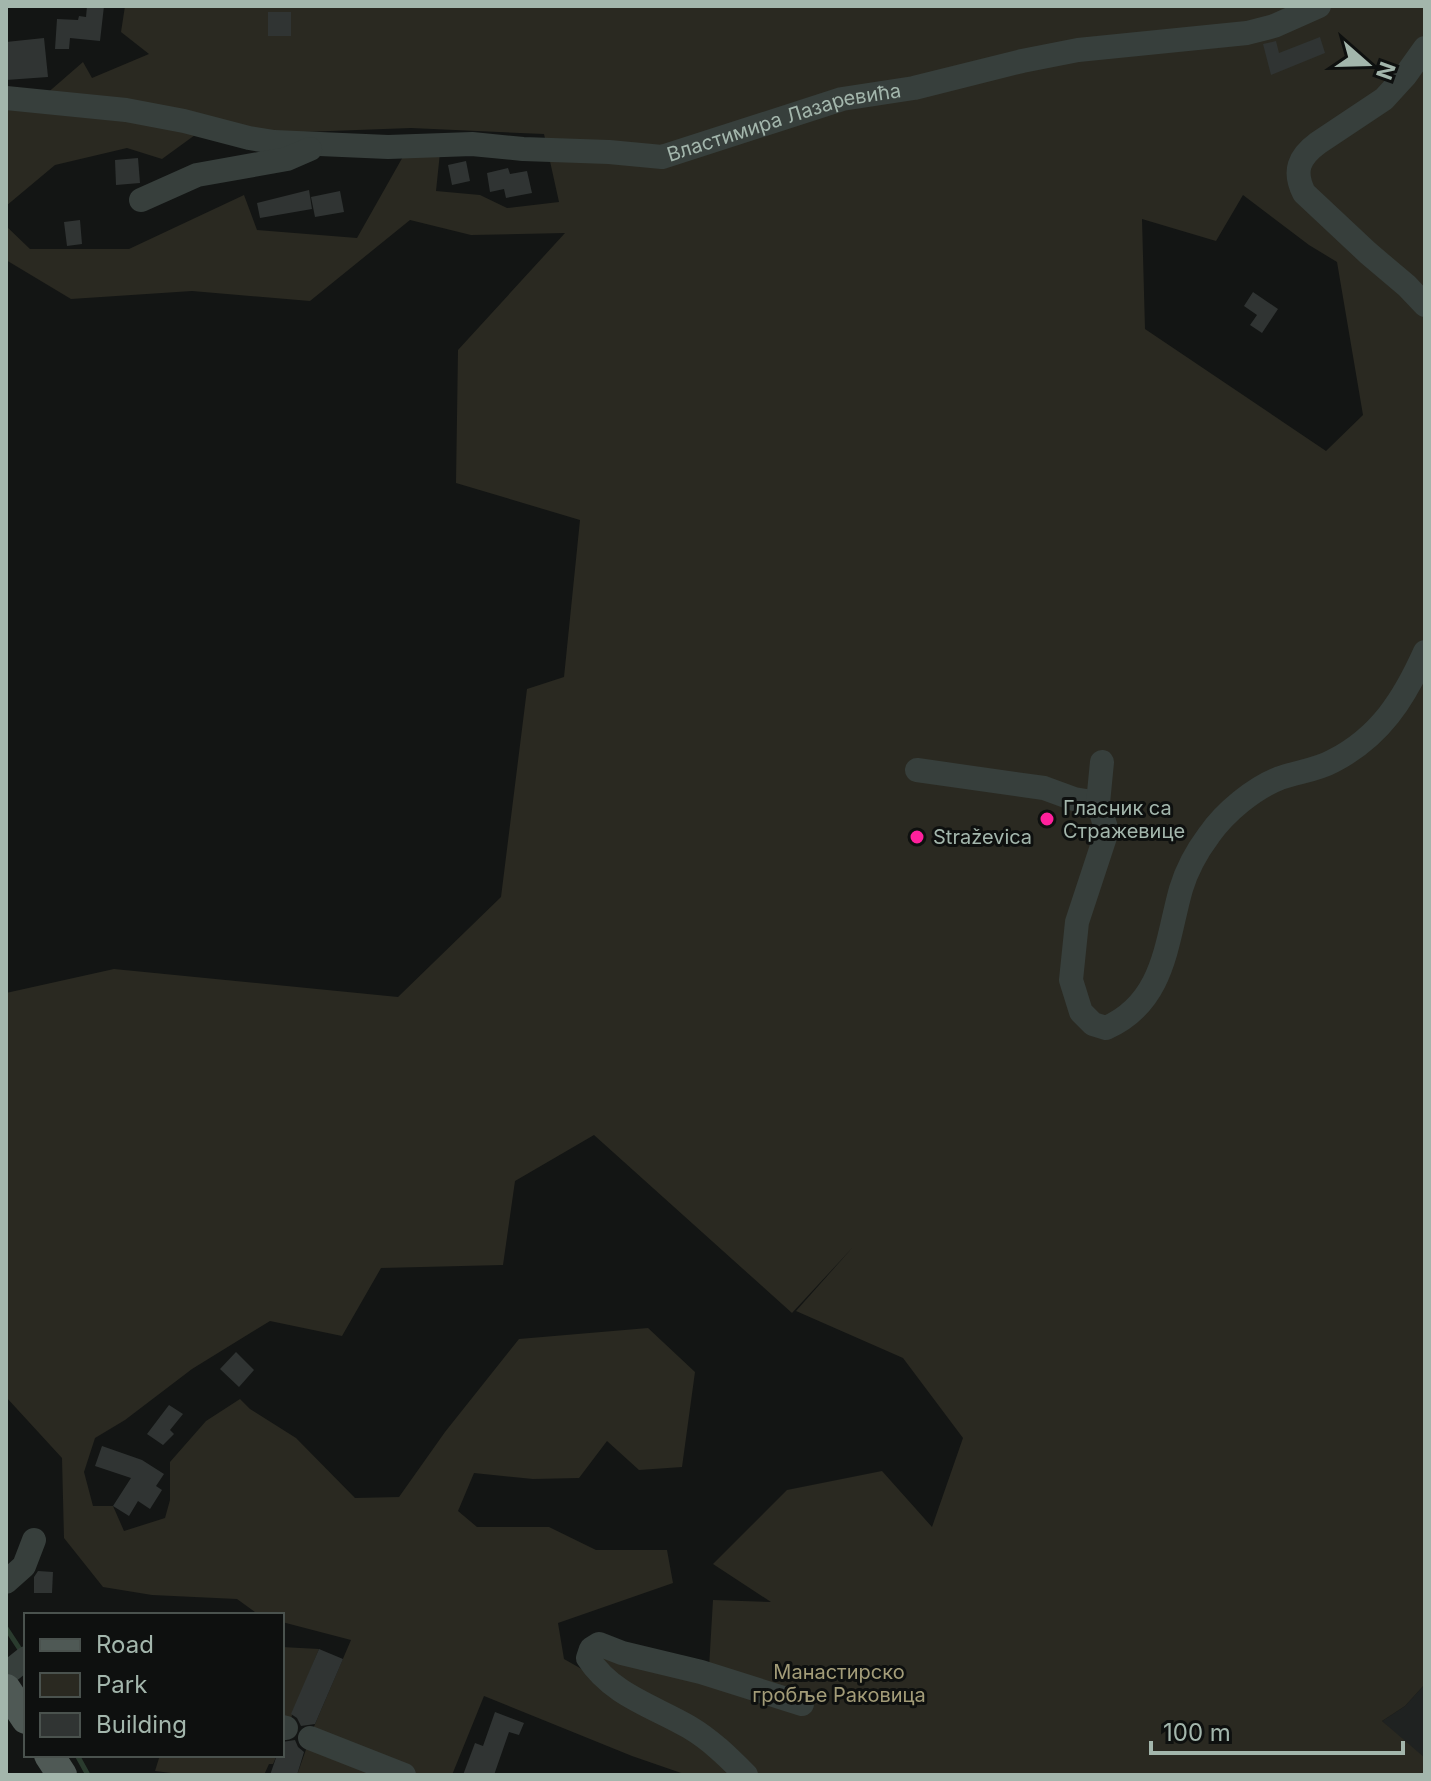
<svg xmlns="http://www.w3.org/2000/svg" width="1431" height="1781" viewBox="0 0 1431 1781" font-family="Inter,sans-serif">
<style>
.built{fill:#1f2221}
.green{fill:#2a2921;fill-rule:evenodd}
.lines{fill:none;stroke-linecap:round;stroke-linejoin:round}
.stream{stroke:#2a3b2e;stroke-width:5}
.building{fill:#303433}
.minor{stroke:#373f3c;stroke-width:24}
.major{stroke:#4f5955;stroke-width:30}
.poi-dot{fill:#ff209c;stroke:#0e100f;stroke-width:3}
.labels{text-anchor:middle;stroke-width:6;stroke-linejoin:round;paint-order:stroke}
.street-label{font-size:20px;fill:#a3b6ac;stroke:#0e100f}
.poi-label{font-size:20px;fill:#a3b6ac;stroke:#0e100f;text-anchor:start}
.park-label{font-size:20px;fill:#a39c78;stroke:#0e100f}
</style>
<rect width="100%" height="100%" fill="#131514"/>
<path class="built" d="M1425 1684V1763L1382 1721 1405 1706Z"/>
<g class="green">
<path d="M125 6H1425V1684L1405 1706 1382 1721 1425 1758V1775H755L619 1683 599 1662 605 1651 709 1668 713 1600 771 1602 713 1564 787 1490 882 1471 932 1527 963 1438 903 1358 796 1311 853 1247 792 1313 594 1135 515 1181 503 1265 381 1268 342 1336 270 1321 192 1369 125 1420 95 1438 84 1472 93 1506H113L124 1531 165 1518 170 1500V1462L206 1421 240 1399 250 1409 296 1438 355 1498 399 1497 445 1432 519 1339 648 1328 695 1372 682 1467 639 1470 607 1441 579 1478 533 1479 474 1473 458 1511 477 1527H549L596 1550H667L673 1583 558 1623 564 1659 654 1710 744 1775H687L632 1756 484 1696 452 1775H297L315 1724 351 1640 282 1622V1615H259L237 1599 152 1595 103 1587 64 1538 62 1458 6 1397V993L114 969 398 997 501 897 527 689 564 677 580 520 456 483 458 350 565 233 471 235 410 220 310 301 192 291 71 299 6 260V226L30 249H129L244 195 257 230 357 238 409 146 441 143 436 191 480 195 507 208 559 202 544 134 411 128 277 133 206 127 162 159 127 148 55 165 6 206V108L37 102 83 62 92 78 149 54 121 32ZM1243 195 1309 245 1337 262 1363 415 1326 451 1145 329 1142 219 1216 241Z"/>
<path d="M282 1647 319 1649 282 1740Z"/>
<path d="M160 1755H277L273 1764H269L264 1775H187L155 1771Z"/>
</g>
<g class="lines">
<g class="stream">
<path d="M6 1628 23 1654"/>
<path d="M77 1755 88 1775"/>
</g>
</g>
<g class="building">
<path d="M87 6H104L100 41 70 38 69 49H55L57 19 78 20 79 16 86 17Z"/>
<rect x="268" y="12" width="23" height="24"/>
<path d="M1320 37 1325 53 1271 75 1263 44 1276 41 1279 53Z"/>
<path d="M44 38 48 77 6 80V42Z"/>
<path d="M138 158 140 183 116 185 115 160Z"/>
<path d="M466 161 470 181 452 185 448 165Z"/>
<path d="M508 168 510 174 527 171 532 193 506 198 504 189 490 192 487 173Z"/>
<path d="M309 190 312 209 260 218 257 203Z"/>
<path d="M340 191 344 212 315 217 311 197Z"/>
<path d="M80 220 82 244 67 246 64 222Z"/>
<path d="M1253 292 1278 309 1262 333 1250 325 1257 315 1244 306Z"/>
<path d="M236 1352 254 1370 239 1387 220 1369Z"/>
<path d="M169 1405 183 1414 170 1430 174 1434 163 1445 147 1434Z"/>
<path d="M102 1446 142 1460 164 1474 156 1486 162 1490 150 1509 138 1501 129 1516 113 1506 131 1478 95 1466Z"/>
<path d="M38 1571 53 1572 52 1593H34V1577Z"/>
<path d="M319 1649 343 1659 315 1724 301 1726 297 1718 291 1714Z"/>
<path d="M495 1712 524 1723 519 1735 509 1732 494 1775H463L475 1743 483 1746Z"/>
<path d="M295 1740 298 1747 304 1752 297 1775H270L277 1755H282V1742Z"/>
</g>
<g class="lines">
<g class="minor">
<path d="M1425 48 1405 76 1384 99 1318 143C1299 157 1293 171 1304 193L1368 253 1407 286 1425 305"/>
<path id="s1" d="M6 98 126 110 184 121 249 138 274 142 388 147 472 144 523 149 609 152 662 157 842 99 914 88 1022 61 1078 50 1247 33 1274 26 1319 6"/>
<path d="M141 200 197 175 287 159 310 149"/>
<path d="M917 770 1044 788 1074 799 1098 803 1107 831 1077 922 1071 980 1081 1012 1093 1024 1106 1028C1165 1002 1166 942 1181 889 1187 869 1197 851 1209 835 1225 812 1254 788 1280 778 1297 772 1317 770 1333 761 1380 737 1404 699 1425 652"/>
<path d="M1098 803 1102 762"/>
<path d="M6 1582 24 1566 34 1540"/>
<path d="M6 1674 26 1658"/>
<path d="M282 1727 286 1728"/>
<path d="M310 1738 404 1775"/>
<path d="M746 1775C728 1757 711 1740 689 1727 653 1706 612 1695 588 1658L591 1649 599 1644 622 1653 701 1672 802 1704"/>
</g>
<g class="major">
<path d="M6 1689 26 1719"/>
<path d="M49 1755 62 1775"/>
</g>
</g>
<g class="poi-dot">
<circle cx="1047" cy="819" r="8"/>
<circle cx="917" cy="837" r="8"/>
</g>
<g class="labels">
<g class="street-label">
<text dy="7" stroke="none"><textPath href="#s1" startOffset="788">Властимира Лазаревића</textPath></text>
</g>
<g class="poi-label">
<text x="1063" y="815">Гласник са<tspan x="1063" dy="23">Стражевице</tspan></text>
<text x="933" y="844">Straževica</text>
</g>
<g class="park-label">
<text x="839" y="1679">Манастирско<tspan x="839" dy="23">гробље Раковица</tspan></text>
</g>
</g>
<rect width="1431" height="1781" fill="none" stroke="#a3b6ac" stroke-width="16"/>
<rect x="24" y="1613" width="260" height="144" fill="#0e100f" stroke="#4a524e" stroke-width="2"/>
<rect x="40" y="1639" width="40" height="12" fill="#4f5955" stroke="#4a524e" stroke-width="2"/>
<text x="96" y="1653" font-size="24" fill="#a3b6ac">Road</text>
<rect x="40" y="1673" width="40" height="24" fill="#2a2921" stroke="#4a524e" stroke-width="2"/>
<text x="96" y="1693" font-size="24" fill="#a3b6ac">Park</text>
<rect x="40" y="1713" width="40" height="24" fill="#303433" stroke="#4a524e" stroke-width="2"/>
<text x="96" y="1733" font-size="24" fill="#a3b6ac">Building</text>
<g transform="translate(1367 64) rotate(110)" stroke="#0e100f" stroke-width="6" paint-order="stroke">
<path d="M0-6L14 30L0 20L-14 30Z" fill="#a3b6ac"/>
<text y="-12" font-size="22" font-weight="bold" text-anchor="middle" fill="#a3b6ac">N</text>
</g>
<path d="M1151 1741v12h252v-12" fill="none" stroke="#a3b6ac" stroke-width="4"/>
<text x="1163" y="1741" font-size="24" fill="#a3b6ac" stroke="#0e100f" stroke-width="6" paint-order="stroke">100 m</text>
</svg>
